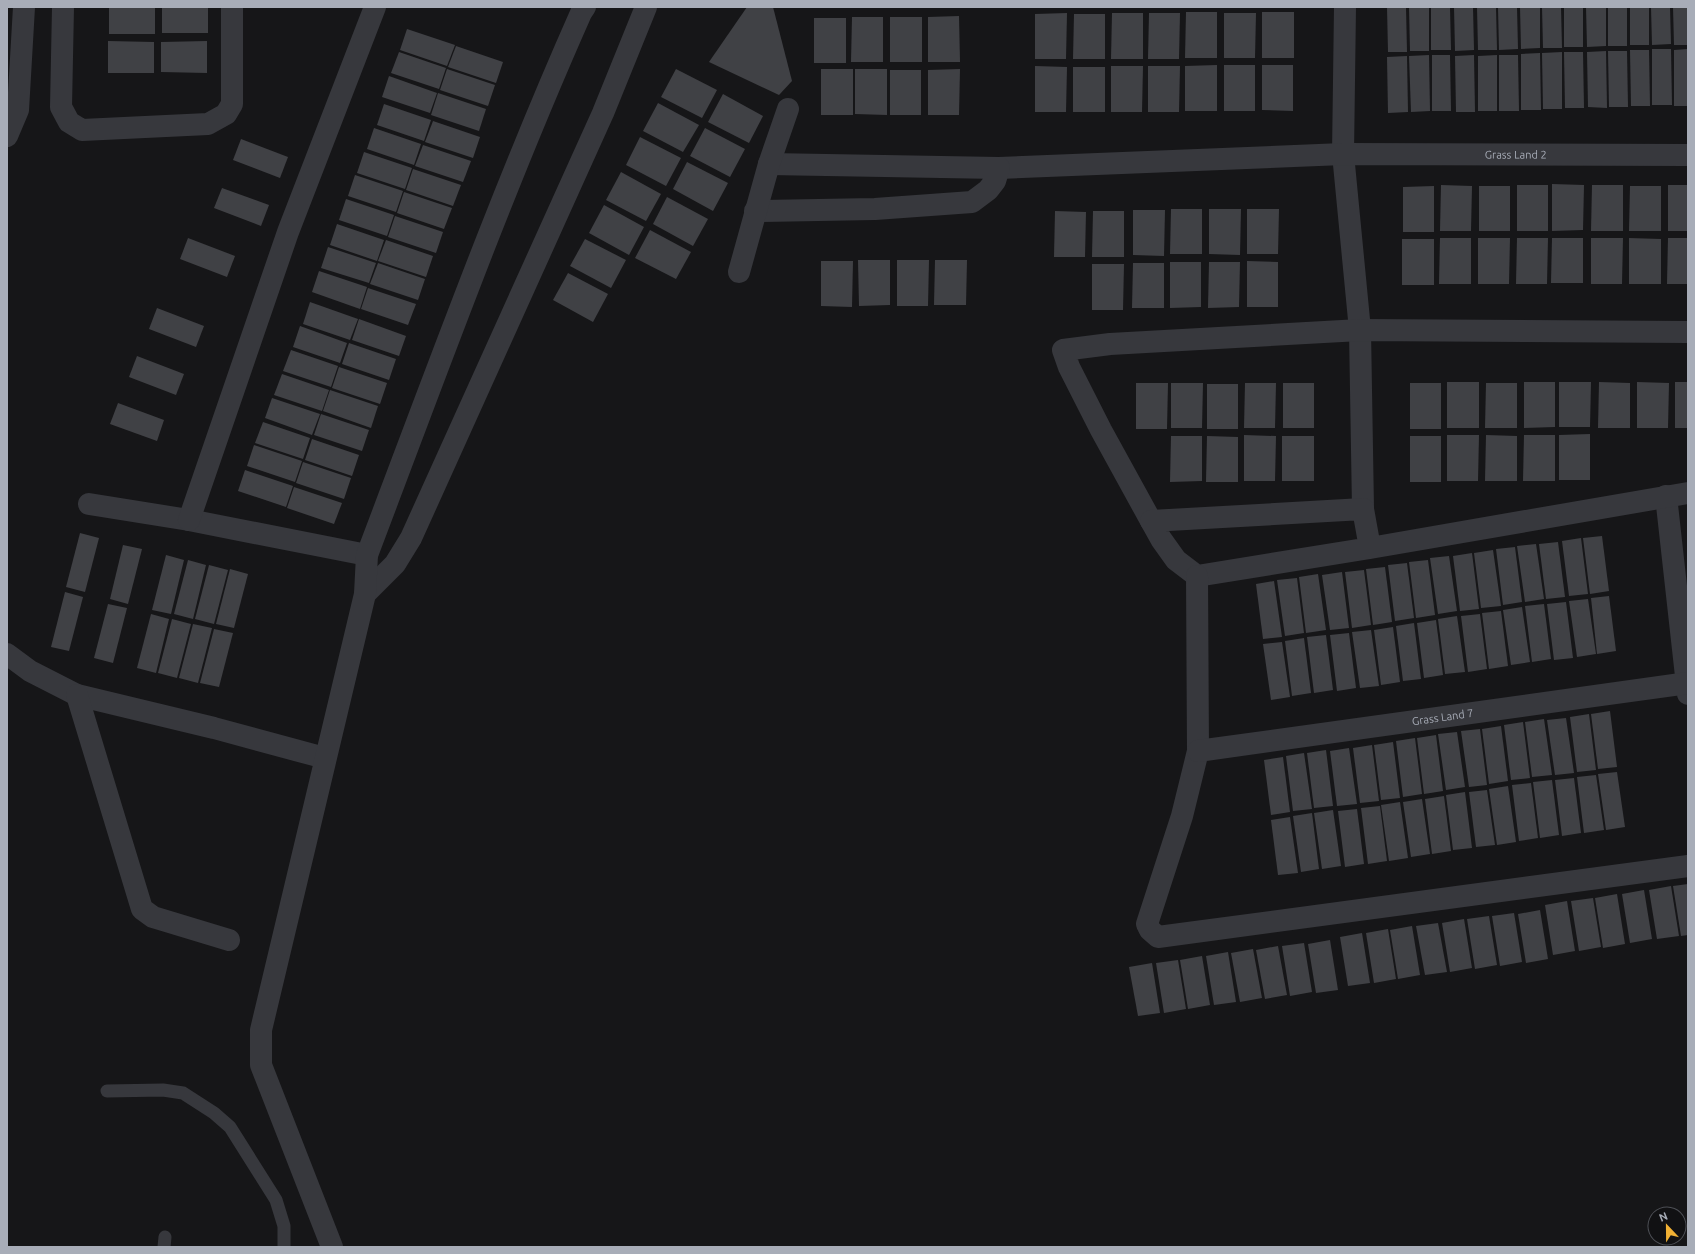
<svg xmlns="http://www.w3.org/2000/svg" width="1695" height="1254" viewBox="0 0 1695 1254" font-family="Ubuntu,sans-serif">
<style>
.building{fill:#404145}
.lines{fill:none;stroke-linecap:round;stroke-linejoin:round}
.service{stroke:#37383d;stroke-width:13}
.minor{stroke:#37383d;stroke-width:22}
.labels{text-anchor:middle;stroke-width:4;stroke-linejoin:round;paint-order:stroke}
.street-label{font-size:11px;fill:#a8adb8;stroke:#111113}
</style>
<rect width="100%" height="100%" fill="#161618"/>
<g class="building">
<rect x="109" y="7" width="46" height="27"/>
<rect x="162" y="7" width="46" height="26"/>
<path d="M747 7H773L792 81 779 95 709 62Z"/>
<path d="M1387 7H1406L1407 52H1388Z"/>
<path d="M1409 7H1429V51H1410Z"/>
<path d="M1431 7H1450L1451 50H1431Z"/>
<path d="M1454 7H1473L1474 50 1455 51Z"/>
<path d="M1477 7H1496L1497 50H1478Z"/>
<path d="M1498 7H1517L1518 49 1499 50Z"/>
<path d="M1520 7H1540V48L1521 49Z"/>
<path d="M1542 7H1561L1562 48H1543Z"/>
<rect x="1564" y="7" width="19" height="40"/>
<path d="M1586 7H1606V46L1587 47Z"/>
<rect x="1608" y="7" width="19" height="39"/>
<rect x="1630" y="7" width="19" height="38"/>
<path d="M1651 7H1670L1671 44 1652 45Z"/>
<path d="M1673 7H1688V45H1674Z"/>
<path d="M1186 12H1217V58H1185Z"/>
<rect x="1262" y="12" width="32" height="46"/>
<path d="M1067 13 1066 59H1035V14Z"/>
<path d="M1112 13H1143V59H1111Z"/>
<path d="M1149 13H1180L1179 59H1148Z"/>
<path d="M1224 13H1256L1255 58H1224Z"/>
<path d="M1074 14H1105V59H1073Z"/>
<path d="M959 16 960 62H928V17Z"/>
<path d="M852 17H883V62H851Z"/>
<rect x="890" y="17" width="32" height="45"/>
<rect x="814" y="18" width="32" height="45"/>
<path d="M407 29 455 45 447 66 400 50Z"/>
<path d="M108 41 154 42V73H108Z"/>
<path d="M207 41V73L161 72V42Z"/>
<path d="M456 46 503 62 496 83 448 67Z"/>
<path d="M1652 49H1671L1672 105H1652Z"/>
<path d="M1688 49V106H1674V50Z"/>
<path d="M1630 50H1649L1650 106H1631Z"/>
<path d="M1606 51 1607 108 1588 107 1587 52Z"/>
<path d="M1608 51H1627L1628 107H1609Z"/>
<path d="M399 52 446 68 439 89 391 73Z"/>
<path d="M1562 52V109H1543L1542 53Z"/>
<path d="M1564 52H1583L1584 108H1565Z"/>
<path d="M1540 53 1541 110H1521V54Z"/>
<path d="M1429 55 1430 111 1411 112 1409 56Z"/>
<path d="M1432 55H1450L1451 111H1432Z"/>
<path d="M1474 55 1475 112H1456L1455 56Z"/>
<path d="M1497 55V111H1478V56Z"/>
<path d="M1499 55H1518L1519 111H1499Z"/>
<path d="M1407 56 1408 112 1388 113 1387 57Z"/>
<path d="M1217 65V111H1185V66Z"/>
<rect x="1224" y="65" width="31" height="46"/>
<path d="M1262 65H1293V111L1262 110Z"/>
<path d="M1035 66 1067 67 1066 112H1035Z"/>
<path d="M1111 66H1143L1142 112H1111Z"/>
<path d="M1148 66H1180L1179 112H1148Z"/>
<rect x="1073" y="67" width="32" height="45"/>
<path d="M447 69 495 85 488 106 440 90Z"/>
<path d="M676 69 717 90 702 118 661 97Z"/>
<rect x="821" y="69" width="32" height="46"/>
<path d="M855 69H887V115L855 114Z"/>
<path d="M960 69 959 115H928V70Z"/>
<rect x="890" y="70" width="31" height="45"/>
<path d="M389 76 437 93 430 113 382 97Z"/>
<path d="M438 93 486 109 479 131 431 115Z"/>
<path d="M723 94 763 116 749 143 708 122Z"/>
<path d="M658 103 699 125 683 152 643 131Z"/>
<path d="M384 104 431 120 424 141 377 125Z"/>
<path d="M433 121 480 137 473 158 425 142Z"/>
<path d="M374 128 421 144 414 165 367 149Z"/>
<path d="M705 128 745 149 730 177 690 156Z"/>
<path d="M640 137 681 158 666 186 626 165Z"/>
<path d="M241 139 288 157 280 178 233 160Z"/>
<path d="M423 145 471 161 463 182 415 166Z"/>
<path d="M364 152 412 168 405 189 357 173Z"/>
<path d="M687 162 728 183 713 211 673 189Z"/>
<path d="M413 169 461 185 453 206 406 190Z"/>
<path d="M621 172 661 194 646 221 606 200Z"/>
<path d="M355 175 403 191 396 212 348 196Z"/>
<path d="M1552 184 1584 185 1583 230 1552 231Z"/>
<path d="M1441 185 1472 186 1471 231H1440Z"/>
<rect x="1517" y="185" width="31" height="46"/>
<path d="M1592 185H1623V231H1591Z"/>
<rect x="1668" y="185" width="20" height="46"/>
<path d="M1434 186V232H1403V187Z"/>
<rect x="1479" y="186" width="31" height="45"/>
<path d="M1630 186H1661V231H1629Z"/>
<path d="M222 188 269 205 261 226 214 208Z"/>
<path d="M404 192 452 208 444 229 397 213Z"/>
<path d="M667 197 708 219 693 246 653 224Z"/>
<path d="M346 199 394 215 387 236 339 220Z"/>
<path d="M604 205 644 227 629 255 589 233Z"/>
<path d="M1171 209H1202V254H1170Z"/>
<path d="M1209 209H1241L1240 255 1209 254Z"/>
<path d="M1247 209H1279L1278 254H1247Z"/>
<path d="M1133 210H1165L1164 256 1133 255Z"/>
<path d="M1055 211 1086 212 1085 257H1054Z"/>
<path d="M1093 211H1124V257H1092Z"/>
<path d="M395 216 443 232 436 253 388 237Z"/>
<path d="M337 224 384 240 377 261 330 245Z"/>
<path d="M650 230 691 252 676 279 635 258Z"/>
<path d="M188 238 235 256 227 277 180 259Z"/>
<path d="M1440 238H1471V284H1439Z"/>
<path d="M1478 238H1510L1509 284H1478Z"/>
<path d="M1517 238H1548L1547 284H1516Z"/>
<path d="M1552 238H1583V283H1551Z"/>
<path d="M1591 238H1623L1622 284H1591Z"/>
<path d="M1629 238 1661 239V284H1629Z"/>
<path d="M1668 238H1688V284H1667Z"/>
<path d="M585 239 626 260 611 288 570 266Z"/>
<rect x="1402" y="239" width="32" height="46"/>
<path d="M386 240 433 256 426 277 378 261Z"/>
<path d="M328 247 376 263 369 283 321 268Z"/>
<path d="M858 260H890V305L859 306Z"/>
<path d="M897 260H929L928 306H897Z"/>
<path d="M935 260H967L966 305H934Z"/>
<path d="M821 261H853L852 307 821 306Z"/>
<path d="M1247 261 1278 262V307H1247Z"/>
<path d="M1170 262H1201V307L1170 308Z"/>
<path d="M1209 262H1240L1239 307 1208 308Z"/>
<path d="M378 263 425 279 418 300 370 284Z"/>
<path d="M1133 263H1164V308H1132Z"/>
<path d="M1092 264H1124L1123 310H1092Z"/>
<path d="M319 271 367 287 360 309 312 292Z"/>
<path d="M568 273 608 294 593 322 553 300Z"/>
<path d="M368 288 416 304 408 325 361 309Z"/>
<path d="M310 302 358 319 350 340 303 324Z"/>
<path d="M157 308 204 326 196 347 149 329Z"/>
<path d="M359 319 406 336 399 356 352 340Z"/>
<path d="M300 326 347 343 340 363 293 347Z"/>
<path d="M349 343 396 359 389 380 342 364Z"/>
<path d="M291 350 338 366 331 387 283 371Z"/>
<path d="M137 356 184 374 176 395 129 377Z"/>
<path d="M339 367 387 383 380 404 332 388Z"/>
<path d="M282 374 329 390 322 411 274 395Z"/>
<rect x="1447" y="382" width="32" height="46"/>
<path d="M1524 382H1555V427L1524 428Z"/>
<path d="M1559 382H1591L1590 427H1559Z"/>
<path d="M1599 382 1630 383V428H1598Z"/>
<path d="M1637 382 1669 383 1668 428H1637Z"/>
<rect x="1675" y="382" width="13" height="46"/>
<path d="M1136 383H1168L1167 429H1136Z"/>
<path d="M1171 383H1203L1202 428H1171Z"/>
<path d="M1245 383H1276L1275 428H1244Z"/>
<rect x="1283" y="383" width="31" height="45"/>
<rect x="1410" y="383" width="31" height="46"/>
<path d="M1486 383H1517V428H1485Z"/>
<rect x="1207" y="384" width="31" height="45"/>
<path d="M330 390 378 406 371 428 323 411Z"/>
<path d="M272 398 320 414 312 435 265 418Z"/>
<path d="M118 403 164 420 157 441 110 424Z"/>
<path d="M321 414 369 430 362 451 314 435Z"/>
<path d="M263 422 310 438 303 459 255 443Z"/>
<path d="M1590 434V480H1559V435Z"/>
<path d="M1244 435 1276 436 1275 481H1244Z"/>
<path d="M1447 435H1479L1478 481H1447Z"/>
<path d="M1486 435 1517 436V481H1485Z"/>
<path d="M1524 435H1555V481H1523Z"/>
<path d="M1171 436H1202V481L1170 482Z"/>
<path d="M1207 436 1238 437V482H1206Z"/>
<rect x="1282" y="436" width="32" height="45"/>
<rect x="1410" y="436" width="31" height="46"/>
<path d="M312 439 359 455 352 476 305 460Z"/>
<path d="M254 445 302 461 295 482 247 466Z"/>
<path d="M303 462 351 478 344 499 296 483Z"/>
<path d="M245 470 293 486 286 507 238 491Z"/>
<path d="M294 487 342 503 334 524 287 508Z"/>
<path d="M80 533 99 538 85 592 66 587Z"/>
<path d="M1602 536 1609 591 1590 594 1583 538Z"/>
<path d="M1581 538 1588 594 1569 596 1562 541Z"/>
<path d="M1558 542 1565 597 1546 599 1539 544Z"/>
<path d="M1536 544 1544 599 1525 602 1517 546Z"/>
<path d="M123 545 142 549 128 604 110 599Z"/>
<path d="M1515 547 1522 602 1503 605 1496 549Z"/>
<path d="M1493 550 1501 606 1481 608 1474 553Z"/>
<path d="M1472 553 1479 609 1460 611 1453 556Z"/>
<path d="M166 555 184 560 171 614 152 610Z"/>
<path d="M1449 556 1457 611 1438 614 1430 558Z"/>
<path d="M188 560 206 565 193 619 174 614Z"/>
<path d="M1428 560 1435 615 1416 618 1409 562Z"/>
<path d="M1407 563 1414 618 1395 621 1388 565Z"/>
<path d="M209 565 228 570 214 624 195 619Z"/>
<path d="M1385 567 1392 622 1373 625 1366 569Z"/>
<path d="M230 569 248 574 234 628 216 624Z"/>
<path d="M1364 570 1371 625 1352 628 1345 572Z"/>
<path d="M1342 572 1349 628 1330 630 1322 575Z"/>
<path d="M1318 574 1326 630 1306 633 1299 577Z"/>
<path d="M1297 578 1304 633 1285 636 1277 580Z"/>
<path d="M1274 581 1282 637 1263 639 1256 584Z"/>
<path d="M65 592 83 597 69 651 51 647Z"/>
<path d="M1609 596 1616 651 1597 654 1591 598Z"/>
<path d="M1588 599 1596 654 1577 657 1569 601Z"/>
<path d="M1566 602 1573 658 1554 660 1547 604Z"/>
<path d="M108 604 127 608 113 663 94 658Z"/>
<path d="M1544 604 1551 659 1532 662 1525 606Z"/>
<path d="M1522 607 1530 662 1511 665 1503 610Z"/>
<path d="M1501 611 1508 666 1489 669 1482 613Z"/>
<path d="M151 614 169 619 156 673 137 668Z"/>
<path d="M1480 614 1487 669 1468 672 1461 616Z"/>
<path d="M1457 616 1465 672 1445 674 1438 619Z"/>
<path d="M172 619 191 624 177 678 158 673Z"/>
<path d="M1436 620 1443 675 1424 678 1417 623Z"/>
<path d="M1414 623 1421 679 1403 681 1396 626Z"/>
<path d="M193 624 212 628 198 683 179 678Z"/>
<path d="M1393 627 1400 682 1381 685 1374 630Z"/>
<path d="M214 629 233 633 219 687 200 683Z"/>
<path d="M1371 630 1379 686 1360 688 1352 632Z"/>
<path d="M1349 633 1356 688 1337 691 1330 635Z"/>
<path d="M1326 635 1333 690 1314 693 1307 637Z"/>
<path d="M1304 638 1311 693 1292 696 1285 641Z"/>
<path d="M1282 642 1290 697 1271 700 1263 644Z"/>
<path d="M1610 711 1617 767 1598 769 1591 714Z"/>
<path d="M1589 714 1596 770 1577 772 1570 717Z"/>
<path d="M1566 718 1574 773 1555 775 1547 720Z"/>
<path d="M1544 719 1552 775 1532 777 1525 722Z"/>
<path d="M1523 722 1530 778 1511 780 1504 725Z"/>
<path d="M1501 726 1508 781 1489 784 1482 729Z"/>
<path d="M1480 729 1487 785 1469 787 1461 731Z"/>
<path d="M1457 732 1465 787 1446 790 1438 734Z"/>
<path d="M1436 735 1443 791 1424 794 1417 738Z"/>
<path d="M1415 738 1422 794 1403 797 1396 741Z"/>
<path d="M1393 742 1400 798 1381 800 1374 745Z"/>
<path d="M1372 745 1379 801 1360 803 1353 748Z"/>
<path d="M1349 748 1357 804 1337 806 1330 751Z"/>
<path d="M1326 750 1333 806 1314 808 1307 753Z"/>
<path d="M1304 753 1312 809 1293 811 1286 756Z"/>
<path d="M1283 757 1290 812 1271 815 1264 760Z"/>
<path d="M1617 772 1625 827 1606 830 1598 774Z"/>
<path d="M1596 775 1604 830 1584 833 1577 777Z"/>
<path d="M1574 778 1581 833 1562 836 1555 780Z"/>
<path d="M1552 780 1559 835 1540 838 1533 782Z"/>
<path d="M1531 783 1538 838 1519 841 1512 785Z"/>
<path d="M1508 786 1516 842 1497 845 1489 789Z"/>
<path d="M1487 790 1495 845 1476 847 1469 792Z"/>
<path d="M1465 792 1472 848 1453 850 1446 795Z"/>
<path d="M1444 796 1451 851 1432 854 1425 799Z"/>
<path d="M1422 799 1430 854 1411 857 1403 802Z"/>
<path d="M1400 802 1408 858 1389 861 1381 805Z"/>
<path d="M1380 806 1387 861 1368 864 1361 808Z"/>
<path d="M1357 809 1364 864 1345 867 1338 811Z"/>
<path d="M1333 810 1341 866 1322 869 1314 813Z"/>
<path d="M1312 813 1319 869 1301 872 1293 816Z"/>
<path d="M1290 817 1298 873 1278 875 1271 820Z"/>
<path d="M1688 884V935L1681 936 1673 886Z"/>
<path d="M1671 886 1679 936 1657 939 1649 890Z"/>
<path d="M1644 890 1652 939 1630 943 1622 894Z"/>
<path d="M1617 894 1625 944 1603 948 1595 898Z"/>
<path d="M1593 898 1601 947 1579 951 1571 901Z"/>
<path d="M1567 901 1575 951 1553 955 1545 905Z"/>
<path d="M1540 910 1548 959 1526 963 1518 914Z"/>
<path d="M1514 913 1522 962 1500 966 1492 916Z"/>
<path d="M1489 916 1497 965 1475 969 1467 919Z"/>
<path d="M1464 919 1472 968 1450 972 1442 923Z"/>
<path d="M1438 923 1447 972 1425 975 1416 926Z"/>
<path d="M1412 926 1420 975 1398 979 1390 930Z"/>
<path d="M1388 929 1396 979 1374 983 1366 933Z"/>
<path d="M1362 933 1370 983 1348 986 1340 937Z"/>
<path d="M1330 940 1338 990 1316 993 1308 944Z"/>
<path d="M1304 943 1312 992 1290 996 1282 946Z"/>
<path d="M1278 946 1287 995 1265 999 1256 950Z"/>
<path d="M1253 949 1262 998 1240 1002 1231 953Z"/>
<path d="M1228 952 1236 1002 1214 1005 1206 956Z"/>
<path d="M1202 956 1210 1005 1188 1009 1180 960Z"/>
<path d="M1178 960 1186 1009 1164 1013 1156 963Z"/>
<path d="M1152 963 1160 1013 1138 1016 1129 967Z"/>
</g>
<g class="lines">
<g class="service">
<path d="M107 1091 163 1090 183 1093 214 1113 230 1127 276 1200 284 1226V1247"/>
<path d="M164 1247 165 1237"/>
</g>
<g class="minor">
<path d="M63 7 61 107 69 122 82 130 208 124 226 114 232 104V7"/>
<path d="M1345 7 1343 154 1360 330 1363 509"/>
<path d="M7 136 18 110 24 7"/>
<path id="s1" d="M999 168 1343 154 1688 155"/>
<path d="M755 211 875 209 972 202 988 190 995 181 999 168 769 164"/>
<path d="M739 272 769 164 788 109"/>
<path d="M1666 496 1688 694"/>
<path d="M89 504 189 520 367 555"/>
<path d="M189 520 288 232 375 7"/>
<path d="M1151 521 1101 430 1069 367 1063 350 1110 344 1360 330 1688 332"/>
<path d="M1370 548 1363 509 1151 521 1161 539 1176 560 1197 576 1370 548 1688 493"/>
<path d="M1197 576 1198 751 1182 816 1147 924 1150 930 1158 937 1688 866"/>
<path d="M365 594 395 564 411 538 603 113 646 7"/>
<path d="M7 654 30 671 77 695 214 728 325 758"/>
<path d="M77 695 142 909 153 917 229 940"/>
<path id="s2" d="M1198 751 1688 683"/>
<path d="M332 1247 261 1065V1030L365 594 367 555C436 373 502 191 581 13L585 7"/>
</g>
</g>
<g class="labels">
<g class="street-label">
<text dy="4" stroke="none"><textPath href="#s1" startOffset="517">Grass Land 2</textPath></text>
<text dy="4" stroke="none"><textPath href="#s2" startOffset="247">Grass Land 7</textPath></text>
</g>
</g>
<rect width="1695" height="1254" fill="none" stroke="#a8adb8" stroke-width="16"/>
<g transform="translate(1667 1226) rotate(338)"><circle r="19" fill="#111113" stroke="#4d4f55"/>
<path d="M0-3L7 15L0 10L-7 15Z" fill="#f2b134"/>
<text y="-6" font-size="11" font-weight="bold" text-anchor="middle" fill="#a8adb8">N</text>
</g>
</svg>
